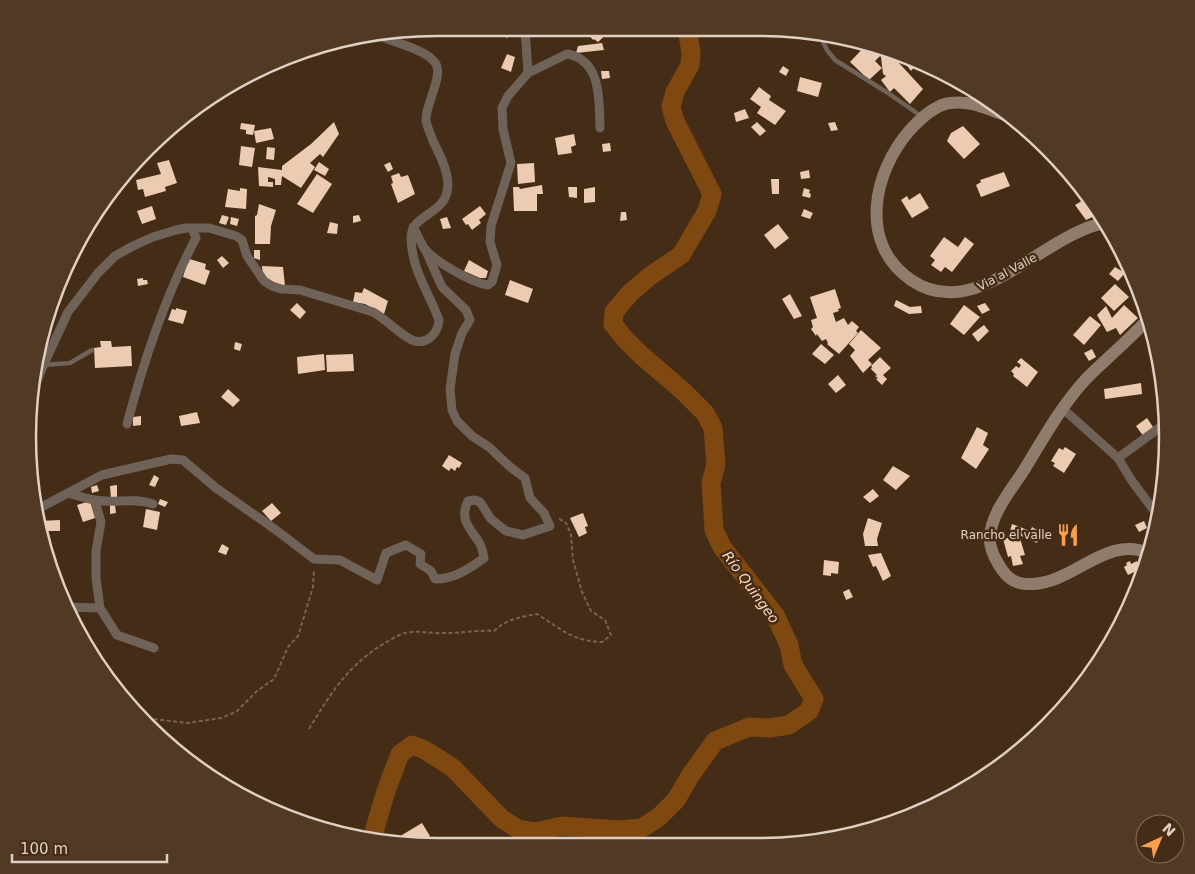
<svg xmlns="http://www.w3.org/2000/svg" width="1195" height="874" viewBox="0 0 1195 874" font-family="'DejaVu Sans',sans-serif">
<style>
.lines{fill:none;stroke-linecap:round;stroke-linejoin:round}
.river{stroke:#7f4810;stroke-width:19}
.building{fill:#ebcbb2}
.path{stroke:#796250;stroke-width:2;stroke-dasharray:4 2.5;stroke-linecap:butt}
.lane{stroke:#6f6258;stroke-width:4.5}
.street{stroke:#6f6258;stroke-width:9}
.secondary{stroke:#907c6d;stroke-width:12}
.labels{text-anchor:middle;stroke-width:5;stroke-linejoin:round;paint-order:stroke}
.street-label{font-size:12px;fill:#e0cfc3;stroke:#452c16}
.poi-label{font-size:12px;fill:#e0cfc3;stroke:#452c16;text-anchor:end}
.water-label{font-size:14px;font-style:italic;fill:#fbd9be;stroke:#452c16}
.rim{fill:none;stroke:#e0cfc3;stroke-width:2.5}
</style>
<rect width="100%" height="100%" fill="#452c16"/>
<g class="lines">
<path class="river" d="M374 840 375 828 386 791 400 754 412 745 425 750 453 768 502 819 518 829 535 832 562 826 619 830 642 828 659 817 676 800 690 776 715 741 749 727 769 728 789 725 809 711 814 699 793 665 789 645 775 615 722 547 714 530 711 483 716 464 713 428 705 413 683 391 641 355 624 338 613 324 614 312 631 292 650 276 681 255 707 211 712 194 675 121 671 107 675 92 690 65 691 53 687 28"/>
</g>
<g class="building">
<path d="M498 28H517L507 38 496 29Z"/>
<path d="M549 28H554L557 31 552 37 546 31Z"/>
<path d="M583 28H613L598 42 594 39 593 40Z"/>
<path d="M602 43 604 50 576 53 578 46Z"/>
<path d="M868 43 885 51 875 61 882 68 869 80 850 62Z"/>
<path d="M887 52 897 56 899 63 923 89 910 104 894 88 890 92 881 80 886 76 883 74 881 57Z"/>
<path d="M507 54 515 57 511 72 501 68Z"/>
<path d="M907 61 915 66 911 71 905 63Z"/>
<path d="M783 66 789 70 786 76 779 72Z"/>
<path d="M601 71H609L610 78 602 79Z"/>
<path d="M800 77 822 83 818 97 797 91Z"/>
<path d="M759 87 771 96 769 100 786 111 775 125 757 113 761 107 750 99Z"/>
<path d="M745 109 749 118 736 122 734 113Z"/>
<path d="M334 122 339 134 323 157 320 154 310 163 315 167 301 188 282 176 281 185H275V179L268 177V182H273V187L259 186 258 167 282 170V166L311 144Z"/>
<path d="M757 122 766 131 760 136 751 127Z"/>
<path d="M835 122 838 130 831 131 828 123Z"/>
<path d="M241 123 255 125 253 135 246 134V130L240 129Z"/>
<path d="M963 126 980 144 964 159 947 141 951 133Z"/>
<path d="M271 128 274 139 256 143 254 131Z"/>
<path d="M574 134 576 145 571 147 572 153 558 155 555 138Z"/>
<path d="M610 143 611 151 603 152 602 144Z"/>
<path d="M241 146 255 148 252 167 239 165Z"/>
<path d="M267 147 275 148 274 160 266 159Z"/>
<path d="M169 160 177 183 165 187 166 191 145 197 143 189 138 190 136 180 161 174 157 163Z"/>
<path d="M319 162 329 169 325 176 314 170Z"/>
<path d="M390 162 393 169 388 172 384 165Z"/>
<path d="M534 163 535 182 518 184 517 164Z"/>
<path d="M809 170 810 178 801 179 800 172Z"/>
<path d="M1004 172 1010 186 981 197 976 185 981 182 980 180Z"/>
<path d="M399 173 401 177 408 175 415 194 398 203 391 184 393 183 391 176Z"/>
<path d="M317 174 332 184 313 213 297 204Z"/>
<path d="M771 179H779V194H772Z"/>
<path d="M542 185 543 194H537V211H514L513 187H519L520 189Z"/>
<path d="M568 187H577V198L569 197Z"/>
<path d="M595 187V202L584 203V189Z"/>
<path d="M240 188 247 189 246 209 225 207 228 189 240 191Z"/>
<path d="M804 188 810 190 809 193 811 194 810 198 802 196Z"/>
<path d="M920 193 929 208 912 218 901 200 907 196 909 200Z"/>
<path d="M1086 193 1099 214 1086 220 1075 205 1085 199 1083 196Z"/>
<path d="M259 204 276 210 271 226 270 244H255V216L257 215Z"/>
<path d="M152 206 156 219 142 224 137 211Z"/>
<path d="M480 206 486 214 479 220 481 223 472 230 468 224 466 225 462 219Z"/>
<path d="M804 209 813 213 810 219 801 216Z"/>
<path d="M621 212H626L627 220 620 221Z"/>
<path d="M222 215 229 217 226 225 219 223Z"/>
<path d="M359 215 361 221 353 223V216Z"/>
<path d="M231 217 239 219 237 226 230 224Z"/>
<path d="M447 217 451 228 443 229 440 219Z"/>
<path d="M330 222 338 224 337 234 327 233Z"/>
<path d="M778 224 789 238 775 249 764 235Z"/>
<path d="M944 237 958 247 965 237 974 244 952 272 945 267 941 272 931 265 935 260 930 256Z"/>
<path d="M254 250H260V260L254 258Z"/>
<path d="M222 256 229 263 223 268 217 260Z"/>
<path d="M186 258 206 264 205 269 210 271 205 285 183 277 186 267 184 266Z"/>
<path d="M469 260 488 271 486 278H480L464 271Z"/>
<path d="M262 266 283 267 285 286 263 279Z"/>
<path d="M1115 267 1125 273 1118 281 1109 274Z"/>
<path d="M143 278V280H147L148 284 138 286 137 279Z"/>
<path d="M510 280 533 289 528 303 505 295Z"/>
<path d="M1115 284 1129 297 1114 311 1101 298Z"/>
<path d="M364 288 388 301 384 314 365 304 353 302 355 292 362 293Z"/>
<path d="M835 289 841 308 838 309 839 311 833 313 836 322 844 318 848 325 852 321 859 327 856 331 858 333 839 354 827 344 828 343 826 339 822 341 817 334 816 336 811 329 813 327 811 320 817 318 810 297Z"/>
<path d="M790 294 802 316 794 319 782 299Z"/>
<path d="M896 300 910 307 921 306 922 313 909 314 894 306Z"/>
<path d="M297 303 306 312 300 319 290 310Z"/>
<path d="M985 303 990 310 982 314 977 306Z"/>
<path d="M964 305 980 317 964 335 950 324Z"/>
<path d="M1124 305 1138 318 1120 335 1116 328 1107 332 1097 315 1106 306 1112 318Z"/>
<path d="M176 308 187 311 183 324 168 320 172 309 176 310Z"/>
<path d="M1090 316 1101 325 1084 345 1073 335Z"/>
<path d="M984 325 989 331 978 342 972 334Z"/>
<path d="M861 330 881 348 868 360 872 364 863 373 850 356 855 350 849 344Z"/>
<path d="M100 341H111L112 347 131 346 132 366 95 368 94 348 101 347Z"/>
<path d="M235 342 242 344 240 351 234 349Z"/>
<path d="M821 344 834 355 825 364 812 354Z"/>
<path d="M1092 349 1096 357 1089 361 1084 353Z"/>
<path d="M324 354 325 370 298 374 297 357Z"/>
<path d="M353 354 354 371 327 372 326 355Z"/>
<path d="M880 357 891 368 883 375 887 379 882 385 876 379 878 378 875 376 877 375 871 369 872 367 871 366Z"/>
<path d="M1021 358 1038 372 1027 387 1013 376 1014 374 1011 371 1016 366 1019 368 1021 365 1017 362Z"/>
<path d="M838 375 846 385 836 393 828 384Z"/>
<path d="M1141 383 1142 394 1105 399 1104 389Z"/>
<path d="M228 389 240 400 233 407 221 397Z"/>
<path d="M197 412 200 423 181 426 179 416Z"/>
<path d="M141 416V425L133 426V417Z"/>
<path d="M1147 418 1155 430 1144 437 1136 426Z"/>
<path d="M977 427 988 433 983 445 989 449 976 469 961 458Z"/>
<path d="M1065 447 1076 454 1064 473 1053 466 1055 463 1051 461 1059 448 1063 450Z"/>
<path d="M449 455 462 463 459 468 457 467 455 471 451 468 449 471 442 466Z"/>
<path d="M893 466 910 476 896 490 883 480Z"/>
<path d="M154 475 159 478 155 487 149 485Z"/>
<path d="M97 485 99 491 92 493 91 487Z"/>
<path d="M117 485V498L111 499 110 486Z"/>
<path d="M873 489 879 496 870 503 863 497Z"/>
<path d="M160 499 168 502 165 507 158 504Z"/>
<path d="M90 501 95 518 83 522 77 505Z"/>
<path d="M272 503 281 513 271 521 262 511Z"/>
<path d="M110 505H115L116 513 110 514Z"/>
<path d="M146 509 160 512 157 530 143 527Z"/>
<path d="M583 513 588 526 585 527 587 533 579 537 570 518Z"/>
<path d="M868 518 882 523 877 539 878 546H865L863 534Z"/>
<path d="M60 520V531H48V540H44L39 521Z"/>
<path d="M1144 521 1147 528 1139 532 1135 525Z"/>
<path d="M1012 524 1030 531 1032 527 1037 530 1036 533 1040 535 1037 543 1010 531Z"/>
<path d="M1019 535 1025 555 1020 556 1023 564 1013 566 1011 556 1008 557 1003 539Z"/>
<path d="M222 544 229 548 226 555 218 552Z"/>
<path d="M881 553 891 576 883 581 876 566 873 567 868 555Z"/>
<path d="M824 560 839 562 838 574 831 573V576L823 575Z"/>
<path d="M1130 561 1131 564 1137 561 1140 569 1128 575 1124 567 1127 565 1126 563Z"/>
<path d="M849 589 853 597 846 600 843 592Z"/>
<path d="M422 823 430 836 414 846 408 845 402 835Z"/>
</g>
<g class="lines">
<g class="path">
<path d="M150 724 153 719 188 723 221 718 236 712 257 691 274 679 288 647 298 636 313 587 314 569"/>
<path d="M309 729C330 694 349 664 385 643 390 640 396 636 402 634 416 629 430 634 444 633 461 633 477 630 494 631 506 619 521 617 537 614 561 629 572 641 602 642L611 635 605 620 591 611 582 592 573 560 571 534 566 523 558 518"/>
</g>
<g class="lane">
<path d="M820 36 827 50 835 60 888 93 921 116"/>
<path d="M44 365 70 363 92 350"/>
</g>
<g class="street">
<path d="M528 73 567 54C602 60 599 101 600 128"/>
<path d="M413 227C417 234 420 241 424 248 434 261 472 283 488 285L492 282 497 265 490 242 491 226 511 163 503 129 502 108 508 96 528 73 525 28"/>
<path d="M31 397 43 366 68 312 98 273 115 256 133 246 153 237 176 230 186 228H209L236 236 242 240 247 256 264 281 272 286 281 289 300 290 373 312C387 320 398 333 412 340 427 346 438 333 439 320 428 290 412 271 411 238 411 215 442 215 447 192 451 176 440 155 433 141 431 134 426 126 426 119 426 104 443 76 436 64 427 49 393 43 378 35"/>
<path d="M1062 408 1118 458"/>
<path d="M127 424C144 360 165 296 196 238L192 228"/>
<path d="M68 493C77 495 86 499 95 500 114 504 134 497 153 504"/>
<path d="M95 501 101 522 96 551V578L100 608 117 635 154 648"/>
<path d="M36 510 102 475 171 459 183 460 216 488 276 530 314 559 340 560 377 580 386 553 406 545 421 554 420 564 431 571 435 579C454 579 469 569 484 558 483 553 482 547 479 542 470 528 459 520 468 501L475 500 480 502 491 519 506 531 523 535 550 526 544 513 530 498 525 478 509 466 489 447 472 436 457 421 452 410 450 389 455 354 462 333 470 320 466 310 442 287 425 249"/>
<path d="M1158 516 1132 481 1118 458 1166 423"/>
<path d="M66 607 100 608"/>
</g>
<g class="secondary">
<path d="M1005 115C987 109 970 100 950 103 935 105 920 119 910 130 873 172 858 243 911 280 976 325 1044 233 1105 223"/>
<path d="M1149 318C1129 340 1107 358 1086 379 1061 406 1043 439 1024 470 1012 489 991 513 990 537 989 547 994 557 999 565 1007 579 1016 585 1033 584 1075 582 1106 535 1149 553"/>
</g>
</g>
<defs>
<symbol id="restaurant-bare" viewBox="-9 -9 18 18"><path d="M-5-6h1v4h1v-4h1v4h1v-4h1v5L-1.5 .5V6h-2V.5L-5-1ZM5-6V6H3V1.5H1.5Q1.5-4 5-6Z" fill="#fa9f4e" stroke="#452c16" stroke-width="2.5" paint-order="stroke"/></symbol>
</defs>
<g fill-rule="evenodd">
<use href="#restaurant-bare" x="1052" y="519" width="32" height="32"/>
</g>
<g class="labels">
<g class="street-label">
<text transform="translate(1007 272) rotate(-28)" y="4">Via al Valle</text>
</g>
<g class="poi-label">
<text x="1052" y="539">Rancho el valle</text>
</g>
<g class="water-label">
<text transform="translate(751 587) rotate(54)" y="5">Río Quingeo</text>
</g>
</g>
<path d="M0 0H1195V874H0ZM437 36H758A401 401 0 0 1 1159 437V437A401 401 0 0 1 758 838H437A401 401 0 0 1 36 437V437A401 401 0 0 1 437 36Z" fill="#513924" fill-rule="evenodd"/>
<path class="rim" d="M437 36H758A401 401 0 0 1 1159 437V437A401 401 0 0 1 758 838H437A401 401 0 0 1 36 437V437A401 401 0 0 1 437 36Z"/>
<g transform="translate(1160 839) rotate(44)"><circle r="24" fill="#452c16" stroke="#836d5b"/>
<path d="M0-4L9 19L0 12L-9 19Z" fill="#fa9f4e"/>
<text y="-8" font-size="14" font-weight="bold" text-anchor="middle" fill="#e0cfc3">N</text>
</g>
<path d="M12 854v8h155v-8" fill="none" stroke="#e0cfc3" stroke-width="2.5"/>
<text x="20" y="854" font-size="15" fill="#e0cfc3" stroke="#452c16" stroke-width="4" paint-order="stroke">100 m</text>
</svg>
